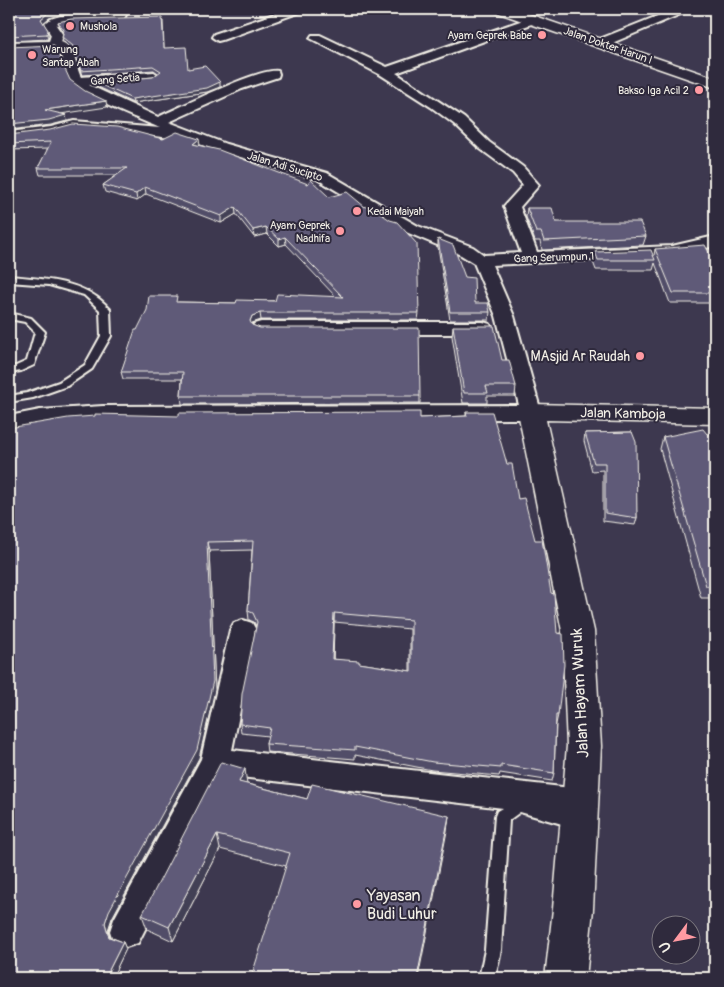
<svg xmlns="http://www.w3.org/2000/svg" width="724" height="987" viewBox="0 0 724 987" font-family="Pangolin,sans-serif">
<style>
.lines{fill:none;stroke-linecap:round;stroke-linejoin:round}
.service-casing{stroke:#f4f1e8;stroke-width:4}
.minor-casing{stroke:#f4f1e8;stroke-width:4}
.tertiary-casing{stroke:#f4f1e8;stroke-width:3}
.service{fill:#2f2a3d;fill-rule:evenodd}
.minor{fill:#2f2a3d;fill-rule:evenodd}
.tertiary{fill:#2f2a3d;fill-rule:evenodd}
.wall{fill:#514d67;stroke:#f4f1e8;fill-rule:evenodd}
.shaded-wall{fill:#423f54;stroke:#f4f1e8}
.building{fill:#5e5a78;stroke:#f4f1e8;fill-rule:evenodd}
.poi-dot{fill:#ff9aa2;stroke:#2f2a3d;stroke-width:2}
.labels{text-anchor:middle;stroke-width:4;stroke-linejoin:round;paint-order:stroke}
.far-poi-label{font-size:11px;fill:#f4f1e8;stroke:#2f2a3d;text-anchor:start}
.far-street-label{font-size:11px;fill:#f4f1e8;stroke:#2f2a3d}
.poi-label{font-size:14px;fill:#f4f1e8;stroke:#2f2a3d;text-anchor:end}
.street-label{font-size:14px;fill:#f4f1e8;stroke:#2f2a3d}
.near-street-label{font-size:16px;fill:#f4f1e8;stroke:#2f2a3d}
.near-poi-label{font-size:16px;fill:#f4f1e8;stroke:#2f2a3d;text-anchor:start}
</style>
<rect width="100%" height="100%" fill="#3d384f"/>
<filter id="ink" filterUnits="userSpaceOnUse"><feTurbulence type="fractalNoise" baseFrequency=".02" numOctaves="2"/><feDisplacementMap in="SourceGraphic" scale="10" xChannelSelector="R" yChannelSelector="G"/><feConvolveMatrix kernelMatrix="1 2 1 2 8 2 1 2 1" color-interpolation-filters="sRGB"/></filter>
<g filter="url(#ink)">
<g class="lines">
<defs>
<g id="service">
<path d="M9 276C44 279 85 280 110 309L111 336 92 369 67 386 33 398 9 402V396L27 393 59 382 85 365 101 336 100 310 84 295 49 285 9 282Z"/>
<path d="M9 313 31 318 45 332 34 365 21 371 9 373V367L16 366 27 361 35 332 25 322 9 319Z"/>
<path d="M519 798 576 814 581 816 584 821 581 826 576 828 520 812 509 820 501 950 495 978H479L485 950 495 816 497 811Z"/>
</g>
<g id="minor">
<path d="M119 9H130L122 21H72L56 25 63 35 61 42C75 46 75 65 81 77L154 72 160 76 154 80 89 85 91 86 158 117C179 108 260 67 278 71L279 74 278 77 242 89 169 122 226 144 327 173 418 226 473 247 484 255 521 253 504 206 523 185 513 173 479 148 454 124 431 107 381 75 310 38 312 35H320L387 67 529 18H537L539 20 537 22 396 73 464 118 489 142 523 167 539 185 520 207 537 252 672 246 715 236V246L672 256 492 265 514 316 541 412 538 417 531 419 103 420 40 424 9 430V416L40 410 103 406 519 405 496 316 474 263 461 255 406 232 317 179 216 150 177 136 171 138 102 130 74 129 51 135 9 140V132L51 127 74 121 160 128C142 120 81 96 72 84 64 74 65 59 56 48L9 50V42L49 41 51 35 44 24C55 10 98 15 114 15Z"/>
<path d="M289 9H305L303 11 222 40 218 41 212 37 214 34Z"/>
<path d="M675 9H690L688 11 605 46H597L595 43 597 40Z"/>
<path d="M261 322H483L490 324 492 328 490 332 483 334H261L254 332 252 328 254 324Z"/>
<path d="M243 620 252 623 256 630 232 750 580 789 590 793 595 803 590 813 580 817 223 775 138 943 126 947 114 943 110 931 114 919 201 759 230 630 234 623Z"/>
</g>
<g id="tertiary">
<path d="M494 9H514L715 78V88L496 12Z"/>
<path d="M531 404 715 408V424L546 420 594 631 601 746 593 909 586 978H545L553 909 567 746 562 631 518 412 522 406Z"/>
</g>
</defs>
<use href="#service" class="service-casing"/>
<use href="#minor" class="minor-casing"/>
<use href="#tertiary" class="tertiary-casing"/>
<use href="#service" class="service"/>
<use href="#minor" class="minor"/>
<use href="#tertiary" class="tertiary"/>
</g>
<g class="wall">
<path d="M9 9H118L113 13H67L49 18 43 23 48 30 49 35 48 39 9 41Z"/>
<path d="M163 21 164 48 188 69 220 87 207 92 133 103 96 86 95 82 153 77 158 73 154 70 82 75 73 51 63 41 62 37 63 32 59 26 58 22Z"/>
<path d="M9 136 163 139 200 145 419 313 418 320H261L252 323V325L420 396V403L182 404 181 396 182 379H123L121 372 137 330 178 302 236 303 336 297 286 244 279 246 267 234 254 237 236 214 221 223 146 194 137 201 105 192 103 185 118 175H40L38 168 48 149 9 150Z"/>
<path d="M527 208 556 222 646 236 643 245 542 250 540 241H535L526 217Z"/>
<path d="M438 239 475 303 490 312 489 320H450L438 247Z"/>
<path d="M655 249 715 264V303H670L655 263 653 270H596L593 262 595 252 654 256Z"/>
<path d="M453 326 502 360 516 386 515 396H487V403H463L452 336Z"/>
<path d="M466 412 507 464 518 499 558 715 556 724 554 773 552 781 500 773 499 776 432 770 355 755V759L267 752 266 744 268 736 241 733 240 724 256 626 254 622 249 620 248 611 252 550 209 551 215 690 199 758 112 918 108 930 110 937 123 942 126 949 112 978H9L179 416 420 418 466 416ZM334 622 410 629V671L333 659Z"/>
<path d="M632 432 637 518 635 525 603 521V470L592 471 584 441 585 433Z"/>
<path d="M707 434H715V598H701L660 449 663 437Z"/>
<path d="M247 784 307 799 447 831 286 866 220 849 173 941 147 929 142 915Z"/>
</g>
<g class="shaded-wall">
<path d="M64 9H66L67 13 49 18 42 24 41 19 48 13Z"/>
<path d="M112 9H118L113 13Z"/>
<path d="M48 30 49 35 48 39 47 34Z"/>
<path d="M220 82V87L207 92 133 103 132 99Z"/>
<path d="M106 101 107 107 47 116 45 110Z"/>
<path d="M66 115 67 121 51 125 9 130V124Z"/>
<path d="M199 139 200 146 193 144Z"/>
<path d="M145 187 146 194 137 201 136 194Z"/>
<path d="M235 207 236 214 221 223V216Z"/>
<path d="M266 227 267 234 254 237 253 230Z"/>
<path d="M285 237 286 244 279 246V239Z"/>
<path d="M260 313 261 320 252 323 250 329V321L252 316Z"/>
<path d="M207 542 209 551 215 690 199 758 112 918 108 930 112 944 109 937 105 923Z"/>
<path d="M334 613V622L333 667 332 659Z"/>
<path d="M245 769 247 785 239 782Z"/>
<path d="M449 816 447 831 418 978H417Z"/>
<path d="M217 835 220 849 173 941 169 927Z"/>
<path d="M123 942 126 949 112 978H105Z"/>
</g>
<g class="building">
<path d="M9 9H64L48 13 41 19 48 30 47 34 9 36Z"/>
<path d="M162 17 164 48 186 47 188 69 205 66 220 82 207 88 132 99 95 82 153 77 161 71 153 66 81 71 73 46 62 37 64 30 58 22 71 19Z"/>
<path d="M54 45 70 80 85 91 106 101 45 110 66 115 49 120 9 124V47Z"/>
<path d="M73 124 117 127 163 139 177 132 199 139 193 144 219 150 308 184 311 180 329 197 347 192 365 207 370 206 390 220 397 222 417 244 419 313H260L252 316 250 321 252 325 260 328H419L420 396H181L183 372H121L135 330H137L147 310 149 296H177L176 302 236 303 237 300 275 301 277 294 343 297 285 237 279 239 266 227 253 230 235 207 221 216 145 187 136 194 103 185 127 168H38L51 142 9 144V135L50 130Z"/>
<path d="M527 208H552L556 222H640L646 236 544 241 541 232H536Z"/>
<path d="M438 239 453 245 465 277 474 278 475 303H488L490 312H450Z"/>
<path d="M705 245 715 264V293H673L655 249Z"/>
<path d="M651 250 655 260H598L595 252Z"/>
<path d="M453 326H494L502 360H509L516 386H486L488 393H464Z"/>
<path d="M420 412V418L467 416 466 412H492L507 464H512L518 499 524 498 535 540H542L551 593 554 594 557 633 563 634 564 665 558 715H556L554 773 501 765V768L433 762 355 747V750L266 744 270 728 240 724 242 694 257 622 253 613 248 611 253 541 207 542 213 681 197 750 109 911 105 923 109 937 123 942 105 978H9V428L68 418 95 416V414L179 416V413ZM334 613 411 620V671L359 663V661L332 659Z"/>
<path d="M703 429 707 434H715V587L706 586 663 437Z"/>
<path d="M632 432 636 442 637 518 605 513V463H594L585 433Z"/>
<path d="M221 762 245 769 239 782 307 799 312 784 449 816 417 978H251L290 853 217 835 169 927 142 915Z"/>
</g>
</g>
<g class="poi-dot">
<circle cx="70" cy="26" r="5"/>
<circle cx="542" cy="35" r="5"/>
<circle cx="32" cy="55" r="5"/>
<circle cx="699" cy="90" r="5"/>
<circle cx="357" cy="211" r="5"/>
<circle cx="340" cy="231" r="5"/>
<circle cx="640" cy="356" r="5"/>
<circle cx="357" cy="904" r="5"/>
</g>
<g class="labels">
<g class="far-poi-label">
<text x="80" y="30">Mushola</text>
<text x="532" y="39" text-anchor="end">Ayam Geprek Babe</text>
<text x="42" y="53">Warung<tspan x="42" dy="13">Santap Abah</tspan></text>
<text x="689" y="94" text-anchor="end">Bakso Iga Acil 2</text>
<text x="367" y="215">Kedai Maiyah</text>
<text x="330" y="229" text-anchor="end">Ayam Geprek<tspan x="330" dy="13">Nadhifa</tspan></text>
</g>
<g class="far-street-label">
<text transform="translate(608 45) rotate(19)" y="4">Jalan Dokter Harun I</text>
<text transform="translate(115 79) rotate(-5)" y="4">Gang Setia</text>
<text transform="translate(285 166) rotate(17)" y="4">Jalan Adi Sucipto</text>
<text transform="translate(554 257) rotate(-2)" y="4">Gang Serumpun 1</text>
</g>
<g class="poi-label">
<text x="630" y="361">MAsjid Ar Raudah</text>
</g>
<g class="street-label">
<text transform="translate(623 413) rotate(1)" y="5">Jalan Kamboja</text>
</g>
<g class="near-street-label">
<text transform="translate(579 693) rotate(-93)" y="6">Jalan Hayam Wuruk</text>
</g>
<g class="near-poi-label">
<text x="367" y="901">Yayasan<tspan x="367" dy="18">Budi Luhur</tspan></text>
</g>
</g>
<rect width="724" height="987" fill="none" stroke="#2f2a3d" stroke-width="30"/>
<rect x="15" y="15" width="694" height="957" fill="none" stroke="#f4f1e8" stroke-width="2" filter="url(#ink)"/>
<g transform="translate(676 940) rotate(238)"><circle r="24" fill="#2f2a3d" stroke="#7e7a81"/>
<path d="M0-4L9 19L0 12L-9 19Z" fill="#ff9aa2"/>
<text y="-8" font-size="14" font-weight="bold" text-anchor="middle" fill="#f4f1e8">U</text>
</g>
</svg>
